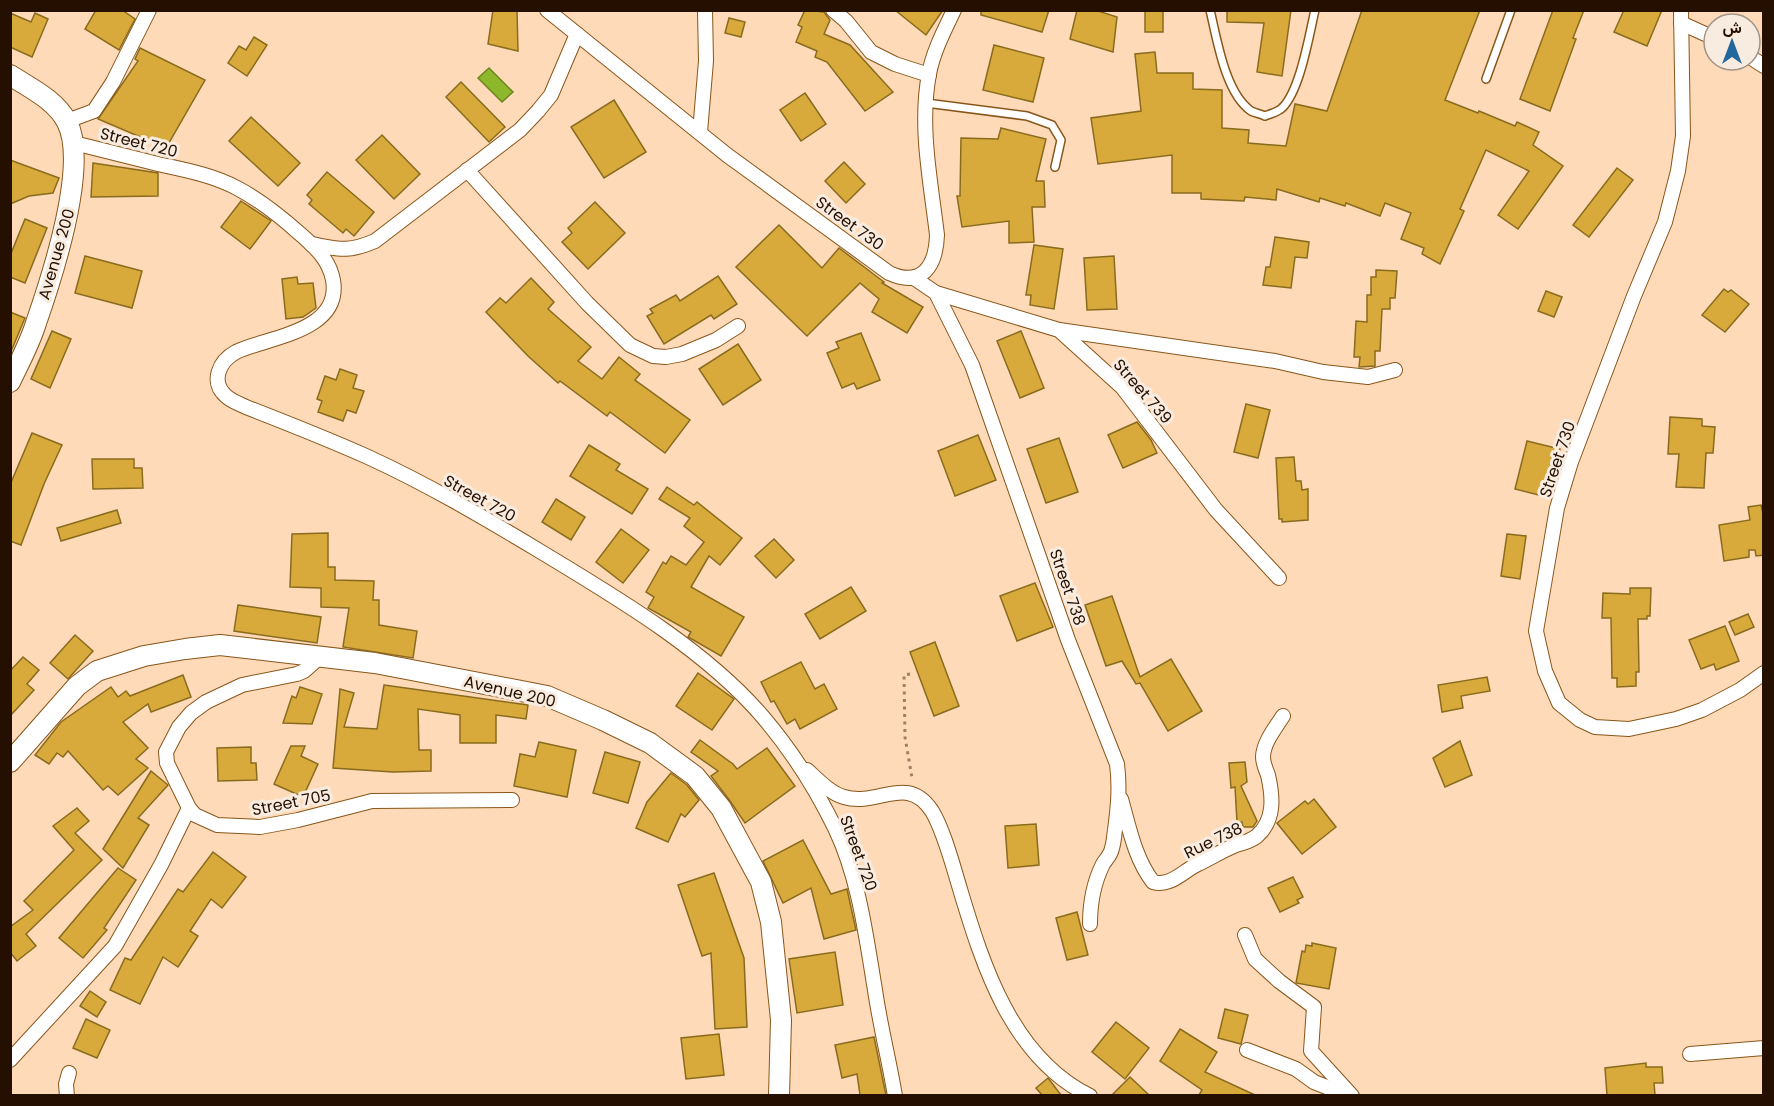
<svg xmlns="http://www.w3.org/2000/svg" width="1774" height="1106" viewBox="0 0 1774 1106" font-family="Poppins,Vazirmatn,sans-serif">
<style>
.water{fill:#8db82c;stroke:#6e851f;stroke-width:1.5}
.building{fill:#d8aa3c;stroke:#8a6b1e;stroke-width:1.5}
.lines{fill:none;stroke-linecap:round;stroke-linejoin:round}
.service-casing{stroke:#89561a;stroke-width:10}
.minor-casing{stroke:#89561a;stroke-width:16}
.secondary-casing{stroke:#89561a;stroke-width:22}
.path{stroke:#9c7f65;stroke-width:3;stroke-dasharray:3 4.5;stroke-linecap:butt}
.service{stroke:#fff;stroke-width:7}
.minor{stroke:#fff;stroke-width:14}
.secondary{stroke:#fff;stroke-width:20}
.labels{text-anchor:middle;stroke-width:6;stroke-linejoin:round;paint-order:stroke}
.street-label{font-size:16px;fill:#240f00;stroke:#f8ece1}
</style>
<rect width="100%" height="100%" fill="#fedab8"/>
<path class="water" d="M489 68 513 92 502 102 478 78Z"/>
<g class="building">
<path d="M96 10H122L135 19 119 50 85 29Z"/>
<path d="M493 10H517L518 51 488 44Z"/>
<path d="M805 10 824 12 830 20 824 34 850 45 893 92 865 111 827 62 815 57 817 51 796 42 802 27 798 25Z"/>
<path d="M895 10H943L926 35Z"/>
<path d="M981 10H1049L1042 32 981 15Z"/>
<path d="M1077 10H1095L1117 17 1113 52 1070 39Z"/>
<rect x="1145" y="10" width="18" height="22"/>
<path d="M1227 10H1291L1282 76 1257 72 1264 23 1227 22Z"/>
<path d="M1362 10H1480L1445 100 1478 113 1479 111 1515 126 1517 122 1539 132 1533 145 1563 166 1518 229 1498 215 1529 171 1486 150 1460 209 1464 211 1440 264 1422 254 1424 248 1401 239 1411 213 1385 203 1380 216 1346 203 1345 206 1320 198 1319 202 1277 189 1276 200 1245 197 1244 201 1201 199V193H1172V155L1098 164 1091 118 1141 111 1135 54 1155 52 1157 73H1193V89L1222 90V128L1249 130 1248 143 1286 146 1295 104 1327 111Z"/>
<path d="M1553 10H1584L1573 38 1576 39 1550 111 1520 99Z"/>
<path d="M1624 10H1662L1647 46 1614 32Z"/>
<path d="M10 13 31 22 35 13 48 19 32 57 10 47Z"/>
<path d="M729 18 745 22 741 37 725 33Z"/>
<path d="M254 37 267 45 247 76 228 63 239 46 246 50Z"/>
<path d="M994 45 1044 58 1033 102 983 90Z"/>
<path d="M140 48 205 80 166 148 98 119 138 61 135 59Z"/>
<path d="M461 82 505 127 489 142 446 97Z"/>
<path d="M805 93 826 124 801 141 780 110Z"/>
<path d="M614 100 646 152 604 178 571 127Z"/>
<path d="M251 117 300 163 278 186 229 141Z"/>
<path d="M1001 128 1046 139 1036 181H1044L1045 207H1032L1034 242 1009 243V221L962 227 957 196H960L961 138 998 139Z"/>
<path d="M382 135 420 174 394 199 356 160Z"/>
<path d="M10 160 59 178 53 193 29 196 10 204Z"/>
<path d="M844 162 865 184 846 203 825 181Z"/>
<path d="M93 163 158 173V196L91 197Z"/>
<path d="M1617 168 1633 180 1589 237 1573 225Z"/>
<path d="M327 172 374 212 354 236 346 229 343 233 309 204 312 200 307 195Z"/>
<path d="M241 201 271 221 250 249 221 227Z"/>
<path d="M595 202 625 233 588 269 562 242 572 233 568 228Z"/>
<path d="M25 219 47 228 25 283 10 277V256Z"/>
<path d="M779 225 822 268 839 248 884 282 882 283 923 307 907 333 872 312 879 299 860 283 807 336 736 267Z"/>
<path d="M1275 237 1309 242 1307 258 1295 257 1291 288 1263 285 1266 267H1270Z"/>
<path d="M1034 245 1063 249 1054 309 1030 305 1031 295H1026Z"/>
<path d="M85 256 142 271 132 308 75 293Z"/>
<path d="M1114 256 1117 309 1087 310 1084 258Z"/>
<path d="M1376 270 1397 271 1395 298H1390V309H1382L1380 351H1375V366L1359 367 1360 357H1354L1356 321 1367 322V295H1371V277H1376Z"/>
<path d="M718 276 737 304 714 319 711 315 664 344 647 316 653 313 650 309 676 295 680 301Z"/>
<path d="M297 277 298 284 313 283 316 308 303 317 286 319 282 279Z"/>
<path d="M531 278 554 302 548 309 591 347 578 361 602 379 619 357 640 374 635 380 690 420 665 453 610 412 607 416 560 381 558 383 528 356 486 312 500 298 506 303Z"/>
<path d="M1724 289 1728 292 1731 290 1749 304 1725 332 1702 315Z"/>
<path d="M1546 291 1562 297 1554 317 1538 311Z"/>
<path d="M10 312 25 318 10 354Z"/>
<path d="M52 331 71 339 50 388 31 379Z"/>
<path d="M1021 331 1044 388 1020 398 997 341Z"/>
<path d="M861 333 880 380 857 389 854 383 842 388 827 353 839 348 836 342Z"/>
<path d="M738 344 761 380 723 405 699 369Z"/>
<path d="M340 369 357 375 353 388 364 391 356 413 347 410 343 421 318 412 322 401 317 399 325 376 336 380Z"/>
<path d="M1246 404 1270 410 1258 458 1234 452Z"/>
<path d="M1670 417 1702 419V426L1715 427 1713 453H1706L1704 488 1676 487 1679 454H1668Z"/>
<path d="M1137 422 1151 440 1157 453 1123 468 1108 435Z"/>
<path d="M32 433 62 445 44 484 21 545 10 541V485Z"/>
<path d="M978 435 996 480 955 496 938 451Z"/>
<path d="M1059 438 1078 492 1046 503 1027 449Z"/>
<path d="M1527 441 1560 449 1547 497 1515 489Z"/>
<path d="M589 445 620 464 616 470 648 489 632 514 570 476Z"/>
<path d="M1294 457 1296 481H1301L1302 490 1308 489V520L1282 522V519H1279L1276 458Z"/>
<path d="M92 459H134V468H142L143 488 93 489Z"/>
<path d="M667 487 694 505 697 502 742 538 720 565 709 556 691 587 744 617 721 656 688 637 691 632 648 608 654 597 646 592 663 562 666 564 671 556 686 565 704 542 684 526 690 518 659 499Z"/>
<path d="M556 499 585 517 571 540 542 522Z"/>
<path d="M1761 505 1764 518V555L1756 556 1755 550H1749V557L1724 561 1719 525 1750 520 1748 507Z"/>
<path d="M117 510 121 523 61 541 57 528Z"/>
<path d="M621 529 649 550 623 583 596 562Z"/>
<path d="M328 533V567H335V580L374 581 373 600H379V625L417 631 413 658 343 647 349 608 321 607V588L290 587 292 534Z"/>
<path d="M1507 534 1526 536 1520 579 1501 576Z"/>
<path d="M774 539 794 560 776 578 755 556Z"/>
<path d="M1035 583 1053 627 1017 641 1000 596Z"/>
<path d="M851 587 866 611 820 639 805 614Z"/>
<path d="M1630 588H1651L1650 616H1647V619H1638L1639 672H1636V686L1617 687V678H1612L1611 618H1602L1603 593 1630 594Z"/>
<path d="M1112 596 1140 677 1171 659 1202 711 1168 731 1140 683 1136 684 1122 661 1106 666 1085 605Z"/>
<path d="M238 605 321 617 317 643 234 631Z"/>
<path d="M1748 614 1754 627 1735 635 1729 622Z"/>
<path d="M1725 626 1739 661 1716 670 1714 664 1701 669 1689 640Z"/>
<path d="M75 635 93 651 68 679 50 663Z"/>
<path d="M935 642 959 706 934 716 910 652Z"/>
<path d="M23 657 39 670 27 684 34 690 10 716V671Z"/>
<path d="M801 662 815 689 824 684 837 709 800 729 795 719 787 724 774 701 771 702 761 682Z"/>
<path d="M698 673 734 699 712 730 676 706Z"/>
<path d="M183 675 191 697 151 712 148 704 123 722 148 748 136 759 148 768 118 795 108 786 103 790 68 751 63 757 57 753 49 764 35 755 61 722 111 687 118 697 126 691 130 696Z"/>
<path d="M1487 677 1490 691 1461 696 1463 708 1442 712 1438 685Z"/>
<path d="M384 685 528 705 526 719 496 715V743H460V715L418 709 419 750H431V771L393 772 333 768 340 689 354 693 344 727 377 729Z"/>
<path d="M300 687 322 694 312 724 283 723 292 696 296 698Z"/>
<path d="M700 740 733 764 737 769 767 748 795 786 745 823 730 801 711 776 718 771 691 752Z"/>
<path d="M1460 741 1472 775 1445 787 1433 758Z"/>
<path d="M539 742 576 750 567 797 514 786 520 754 535 757Z"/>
<path d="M291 746H305L301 756 318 764 303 797 274 784Z"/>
<path d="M251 747V763H256L257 780 218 781 217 748Z"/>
<path d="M605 752 640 762 628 803 593 793Z"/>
<path d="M1245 762 1247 782 1241 786 1257 821 1253 827H1243L1242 822H1237L1235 787 1231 788 1229 763Z"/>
<path d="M151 771 168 785 138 818 149 825 123 868 103 849Z"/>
<path d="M671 773 687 785 699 800 685 817 681 814 668 842 636 828 647 802Z"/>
<path d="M1314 799 1336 827 1302 854 1277 823 1305 801 1308 804Z"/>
<path d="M77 808 89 821 75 833 102 860 26 934 36 946 17 961 10 952V927L33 910 24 901 74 850 53 826Z"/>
<path d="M1036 824 1039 865 1008 868 1005 826Z"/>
<path d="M803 840 831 894 847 889 856 930 824 939 811 888 783 903 763 861Z"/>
<path d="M213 852 246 877 222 908 211 899 190 931 198 936 178 967 163 957 140 1004 110 990 125 958 131 960 178 889 183 892Z"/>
<path d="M118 868 136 880 104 928 107 930 83 958 59 938Z"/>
<path d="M714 873 744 958 747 1027 715 1029 711 953 702 956 678 885Z"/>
<path d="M1293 877 1303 897 1297 900 1299 903 1280 912 1268 888Z"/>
<path d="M1077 912 1088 955 1067 960 1056 918Z"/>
<path d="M1312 943 1336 948 1329 989 1296 983 1302 951 1305 952 1306 945 1312 946Z"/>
<path d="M835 952 843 1005 797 1013 789 959Z"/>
<path d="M90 991 106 1002 97 1017 80 1006Z"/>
<path d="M1225 1009 1248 1015 1241 1044 1218 1038Z"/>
<path d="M86 1019 110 1030 97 1058 73 1048Z"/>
<path d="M1116 1022 1149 1048 1125 1079 1092 1052Z"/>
<path d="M1180 1029 1217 1052 1205 1072 1255 1095H1199L1202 1090 1160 1061Z"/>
<path d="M719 1034 724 1075 686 1079 681 1038Z"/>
<path d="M874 1037 886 1095H860L857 1074 842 1078 835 1045Z"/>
<path d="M1646 1063V1067H1662L1663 1083H1654L1655 1095H1607L1605 1068Z"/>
<path d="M1130 1077 1149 1095H1112Z"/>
<path d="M1048 1078 1061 1095H1042L1036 1088Z"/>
</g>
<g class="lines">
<defs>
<g id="service">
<path d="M1210 10C1217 39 1225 93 1251 111 1255 113 1261 114 1265 116 1270 114 1278 112 1282 108 1300 91 1309 36 1315 10"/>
<path d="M1486 79 1511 10"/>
<path d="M926 103 1027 116 1052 125 1061 140 1055 167"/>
</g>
<g id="minor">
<path d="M547 10 727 155 889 273C922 288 936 266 937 235 931 183 919 127 929 74 933 52 944 31 954 10"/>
<path d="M833 10 846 21 871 52 895 64 929 75"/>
<path d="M1681 10 1683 136 1678 171 1665 222 1634 296 1571 462 1557 508 1536 631 1545 671 1559 703 1580 720 1595 727 1629 729 1676 719 1702 710 1740 690 1764 673"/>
<path d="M1681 23 1714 38"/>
<path d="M1750 57 1764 66"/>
<path d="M67 121 94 111 113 82 149 10"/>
<path d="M700 132 706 61 705 10"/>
<path d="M74 143C102 150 130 157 158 164 185 170 213 175 237 188 260 200 280 216 299 233 315 247 329 259 333 280 342 332 267 337 236 352 219 361 210 382 226 396 231 401 240 404 246 407 287 423 328 439 368 457 427 484 483 517 538 550 614 596 705 649 763 717 791 750 816 789 835 828 859 878 866 936 875 990 880 1025 889 1060 895 1096"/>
<path d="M467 170 587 303 630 345 653 356 666 357 682 354 716 340 738 326"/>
<path d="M311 244C339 249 347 253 375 241L520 130 538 111 551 95 577 34"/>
<path d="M914 278 936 293 972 365 1068 640 1117 764C1120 787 1118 807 1115 830 1114 836 1114 842 1112 848 1111 855 1106 859 1103 864 1094 882 1090 904 1090 924"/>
<path d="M936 293 1059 330 1122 387 1216 510 1279 578"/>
<path d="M1059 330 1275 361 1323 372 1368 377 1395 370"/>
<path d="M321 656 304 671 297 674 242 685 206 702 191 713 179 727 166 752 167 763 189 808 195 815 217 825 260 827 298 820 372 801 512 800"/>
<path d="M807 770C818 780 830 793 844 797 879 807 907 773 932 811 944 831 953 866 960 889 983 966 1012 1058 1090 1096"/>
<path d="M1121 799C1129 827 1135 859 1153 882 1171 887 1183 871 1198 864 1211 858 1223 850 1236 845 1243 843 1251 841 1257 836 1275 820 1273 797 1268 775 1266 770 1263 763 1263 757 1263 743 1276 727 1283 716"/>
<path d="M1245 935 1255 959 1279 981 1314 1007 1311 1051 1352 1096"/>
<path d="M1247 1050 1296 1069 1314 1082 1349 1096"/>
<path d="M1690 1054 1764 1048"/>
<path d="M10 1060 115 946 161 865 189 808"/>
<path d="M67 1096 66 1084 69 1073"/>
</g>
<g id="secondary">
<path d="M10 75C30 88 56 100 67 122 89 165 52 277 36 323 30 343 19 363 10 382"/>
<path d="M10 762 77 686 97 671 144 656 185 649 220 645 375 663 547 696 603 720 650 743 695 776 721 808 761 882 771 922 781 1020 779 1096"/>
</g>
</defs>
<use href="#service" class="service-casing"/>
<use href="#minor" class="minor-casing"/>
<use href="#secondary" class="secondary-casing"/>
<path class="path" d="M910 674 904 675 905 737 912 778"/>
<use href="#service" class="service"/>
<use href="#minor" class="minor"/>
<use href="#secondary" class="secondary"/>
</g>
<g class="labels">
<g class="street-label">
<text transform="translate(139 142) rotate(14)" y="6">Street 720</text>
<text transform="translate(850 223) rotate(36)" y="6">Street 730</text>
<text transform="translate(56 254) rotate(-74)" y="6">Avenue 200</text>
<text transform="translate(1143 391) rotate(49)" y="6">Street 739</text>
<text transform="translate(1557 459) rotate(-71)" y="6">Street 730</text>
<text transform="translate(480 498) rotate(29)" y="6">Street 720</text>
<text transform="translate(1068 587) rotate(71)" y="6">Street 738</text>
<text transform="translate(510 691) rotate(13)" y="6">Avenue 200</text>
<text transform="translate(291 802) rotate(-11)" y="6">Street 705</text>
<text transform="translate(1213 840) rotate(-26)" y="6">Rue 738</text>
<text transform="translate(859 853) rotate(70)" y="6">Street 720</text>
</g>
</g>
<rect width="1774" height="1106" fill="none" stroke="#240f00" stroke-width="24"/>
<g transform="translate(1732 42)"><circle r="28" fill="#f8ece1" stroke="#a39487" stroke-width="1.5"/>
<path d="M0-4.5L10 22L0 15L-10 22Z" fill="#23689d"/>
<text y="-9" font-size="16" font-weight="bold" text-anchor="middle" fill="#240f00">ش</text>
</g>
</svg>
